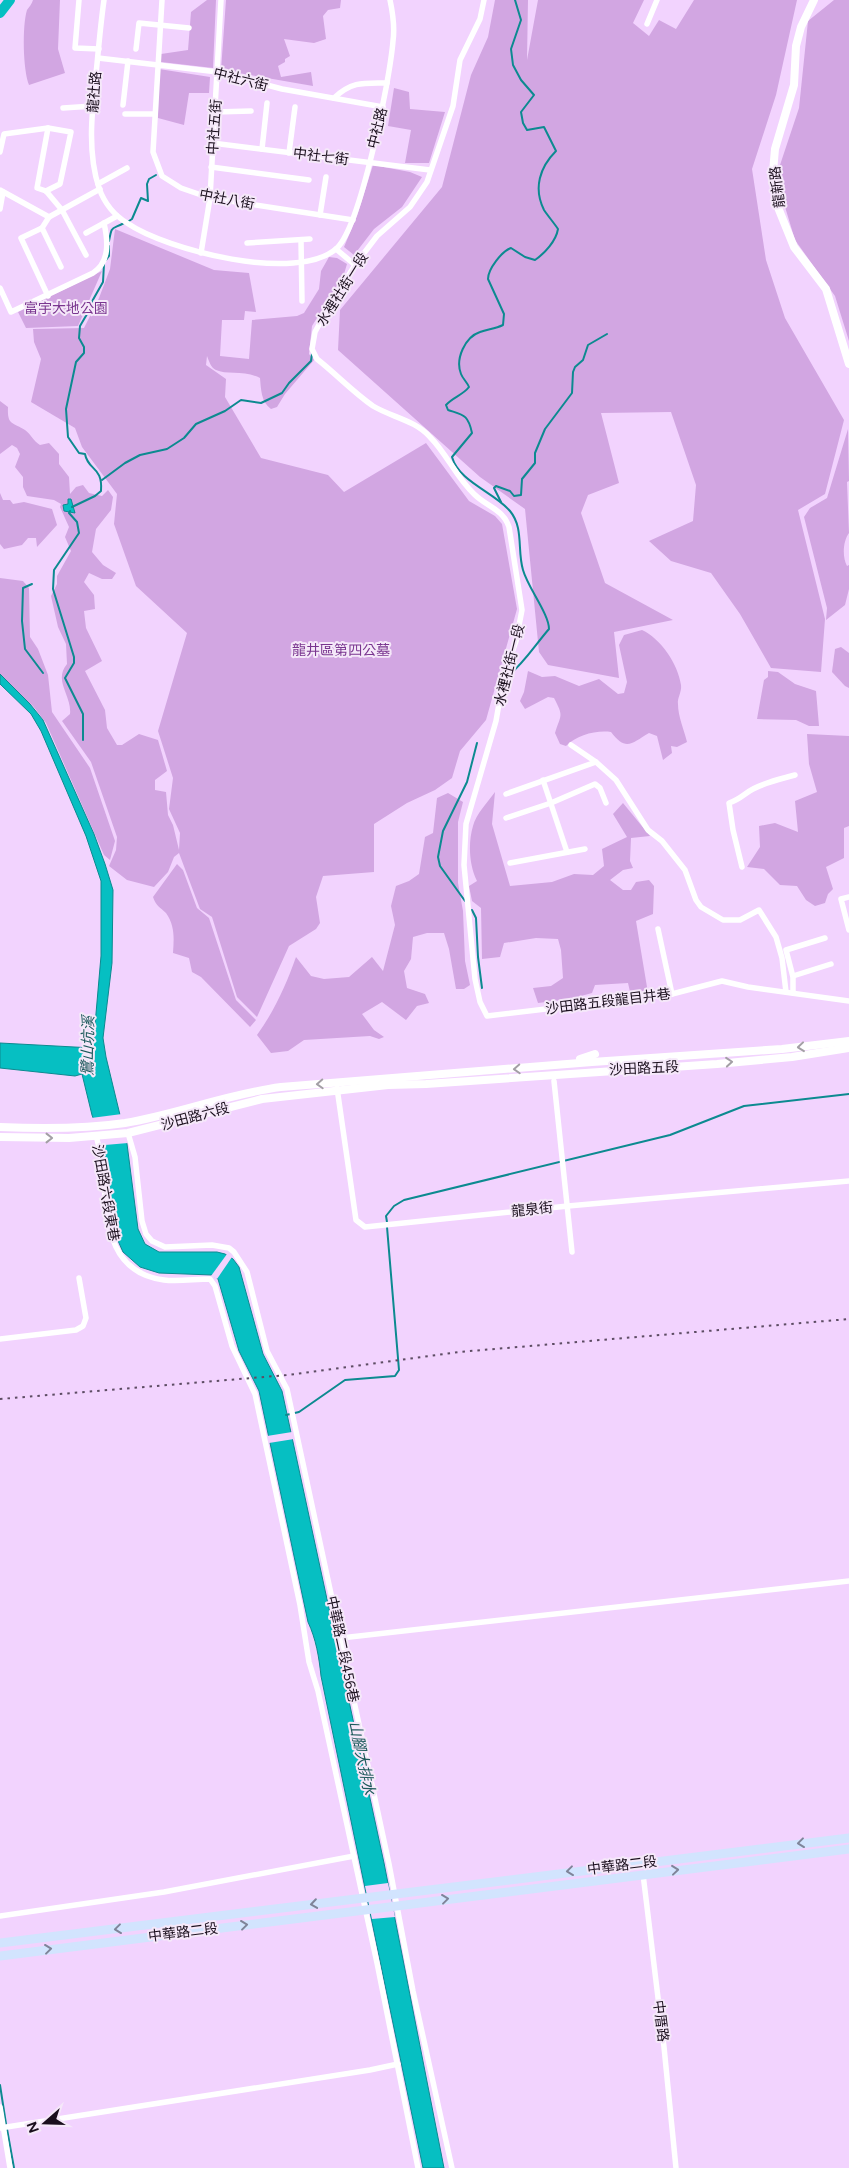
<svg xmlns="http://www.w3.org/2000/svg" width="849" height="2168" viewBox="0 0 849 2168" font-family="Figtree,'Noto Sans TC',sans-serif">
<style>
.green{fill:#d2a6e2}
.water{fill:#06bfc2;stroke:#0c8a90}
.pier{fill:#f2d3fe}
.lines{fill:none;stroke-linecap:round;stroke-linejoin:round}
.stream{stroke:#0c8a90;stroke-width:2}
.river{stroke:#06bfc2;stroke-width:10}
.street{stroke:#fff;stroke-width:5.5}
.secondary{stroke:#fff;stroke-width:8}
.primary{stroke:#d2e4fe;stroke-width:9}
.rail{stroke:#5d4c63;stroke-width:2;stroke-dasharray:2.5 5;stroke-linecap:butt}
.oneway{stroke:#a39fa5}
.oneway2{stroke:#7f8499}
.labels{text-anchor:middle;stroke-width:4;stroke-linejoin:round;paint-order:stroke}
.street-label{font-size:14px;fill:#1a0f1d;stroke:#f5e8f9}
.park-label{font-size:14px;fill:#79358f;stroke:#f5e8f9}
.water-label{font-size:15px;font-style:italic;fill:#1c595b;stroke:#f5e8f9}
</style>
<rect width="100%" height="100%" fill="#f2d3fe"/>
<g class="green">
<path d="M33 0H60L58 49 65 73 29 85C23 70 22 26 27 10 29 7 32 4 33 0Z"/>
<path d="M207 0H216L213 68 161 62V54L188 50 191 12Z"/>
<path d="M226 0H341L340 8 328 10 323 16 326 39 314 43 284 39 290 56 285 59V62L278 66 281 77 311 72 313 86 221 70Z"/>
<path d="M495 0H528L527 60 538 0H644L633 23 649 36 659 20 676 29 694 0H797L776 95 752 169 766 260 785 318 844 420 825 494 798 510 825 619 821 672 771 668 740 614 711 573 671 561 649 541 693 521 696 485 671 412 601 413 619 483 588 495 581 513 605 583 673 620 614 632 619 678 548 665 539 652 525 509 480 477 338 350 340 310 442 187 471 75 488 37Z"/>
<path d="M834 0H849V341L835 296 795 240 776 177 799 108 808 21Z"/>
<path d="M159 69 210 77 209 93H189L184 125 158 118Z"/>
<path d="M394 88 409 92 410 109 445 112 429 163H405L411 130 388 126Z"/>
<path d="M373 165 410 172 422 177 402 207 374 229 354 255 344 247 357 216Z"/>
<path d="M115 229 214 270 249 273 256 312 245 311 244 320H222L220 356 249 359 252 320 297 316 304 313 319 289 321 271 329 257 337 258 347 264 344 274 312 326 309 354 314 360 285 394 277 407 271 409C261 402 261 389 260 378 245 370 226 375 216 370 211 368 209 361 207 356L206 365 226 379 225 397 261 458 328 475 344 492 426 443 469 501 495 516 502 524 517 609 486 720 460 751 452 778 435 790 407 803 374 824V872L323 876 316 897 320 923 316 929 289 946 257 1017 237 997 212 917 200 909 179 853 174 857 168 872 154 887 127 880 109 866 116 850 117 837 91 762 62 721 70 714C72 695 53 681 67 664L66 644 58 627 51 596 57 584V576L71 551 65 537 69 527 60 507 61 504 54 500 27 496 23 487V477L15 467 20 454 17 448 12 445 0 454V401L8 407C7 426 13 422 25 430 31 434 33 441 40 445L49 443 59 454V464L69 477 70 494 76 487 83 485 89 493 102 496 108 490 113 497 111 510 96 529 92 552 103 565 116 573 112 579H102L89 573 84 582 94 595 95 609 84 611 86 628 102 661 85 671 105 710 107 728 117 745H122L139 734 158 740 167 771 155 780V790L166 792 168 815 173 825 179 850 180 833 169 809 173 778 158 731 187 633 136 586 114 524 117 494 82 447 75 428 31 402 41 359 34 342 33 329 84 328 99 298 110 269Z"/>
<path d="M102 271 78 326 26 328 18 312Z"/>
<path d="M848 429 849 481 847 482 849 533C843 541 842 557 847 566L849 565V589L845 605 826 620 827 608 804 517 810 508 827 498Z"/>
<path d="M0 493 3 500H10L13 504 24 502 52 509 57 525 37 547 36 538H28L22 545 4 549 0 544Z"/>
<path d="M0 578 23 581 29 588 30 637 38 649 48 675 52 712 90 768 115 841 110 860 104 855 46 723 33 706 0 677Z"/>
<path d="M642 630C661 639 678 664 681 685 682 692 677 698 678 704 678 717 684 729 687 742L677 747 671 746 672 753 663 760 657 736 649 733C632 743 626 752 611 732 596 730 577 735 566 746L560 744 555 733C561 714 564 717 554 698L548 697 525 709 520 701 524 692 528 671 542 677 555 676 579 686 599 679 618 694 624 693 627 682 619 645 624 635Z"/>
<path d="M841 647 849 653V688L845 686 832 672 835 649Z"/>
<path d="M768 671 778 672 795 684 816 691 819 726H809L796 720 757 719 764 680 768 677Z"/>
<path d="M807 734 849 736V826L844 828V858L826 867 833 889 828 894 825 903 815 906 806 900 797 886 780 885 764 869 747 867 760 847 759 826 775 823 798 832 795 801 817 792 809 764Z"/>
<path d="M495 792 492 824 510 886 552 882 574 874 593 875 604 866 602 849 627 837 613 814 623 803 650 836 631 838 630 861 633 868 623 870 610 880 623 890H631L636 882 649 880 654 886 653 914 636 921 648 993 631 996 628 983 595 985 592 993 570 999 538 1003 533 988 551 986 563 978 561 950 558 939 536 938 504 943 500 957 482 959 481 908 472 901 469 886 477 881C469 865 468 843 473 826 476 814 488 802 495 792Z"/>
<path d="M448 793 463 802 458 822V883L463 911 465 961 470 985 464 989H456L449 949 444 933H427L413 937 411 959 404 971 407 988 425 994 429 1003 417 1006 406 1020 382 1002 362 1014 374 1030 384 1037 379 1039 370 1036 304 1040 288 1051 271 1053 257 1035C275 1010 286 985 296 957L311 976 324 979 349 977 372 957 383 971 395 925 391 906 396 886 409 881 419 874 425 837 433 833 437 798Z"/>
<path d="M177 864 183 870 197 908 209 918 236 1000 256 1020 250 1027 201 977 192 972 189 958 173 953C174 938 175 926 166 913 160 907 156 906 153 897Z"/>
</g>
<g class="water">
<path d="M68 499H71L75 513 64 511 63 505 68 504Z"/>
<path d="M0 674 30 704 43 720 94 834 105 864 113 890 112 963 103 1038 106 1057 127 1144 138 1229 145 1244 159 1252H217L225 1254 233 1259 239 1267 263 1354 282 1391 384 1863 444 2168H423L321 1676C319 1657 316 1639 308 1622L259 1391 239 1351 218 1279 212 1275 159 1273 140 1267 123 1252 115 1234 104 1148 92 1115 82 1074 75 1076 0 1068V1043L93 1048 101 956V881L86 836 41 731 31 714 0 684Z"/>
</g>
<g class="pier">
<path d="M122 1114 128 1143 105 1145 102 1147 91 1118Z"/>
<path d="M227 1254 232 1257 217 1279 211 1276Z"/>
<path d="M292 1432 294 1439 269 1443 267 1436Z"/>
<path d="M388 1883 395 1917 372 1919 365 1886Z"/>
</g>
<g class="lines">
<g class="stream">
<path d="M129 221 132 219 141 198 148 201 147 184 149 179 156 175"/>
<path d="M109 241C112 225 111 230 124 223"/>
<path d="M106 260 109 256V246"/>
<path d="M102 480 125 463 140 455 167 449 184 438 196 424 225 411 241 400 261 403 282 393 289 383 311 361 312 354"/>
<path d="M501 502 494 488 496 486 510 491 514 496 521 495 522 479 535 463V453L545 429 572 393 573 372 575 367 583 360 588 345 607 334"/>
<path d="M72 507 95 496 101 491C103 466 88 471 85 454L79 453 68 437 66 409 76 362 84 353V347L79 338 80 326 90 309V305L103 282 104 264"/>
<path d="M70 511 69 513 77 522 79 533 54 570 53 589 74 657V663L65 678 83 714V740"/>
<path d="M32 584 23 588 22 621 25 649 43 673"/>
<path d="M508 676C525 662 535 645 549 629 549 614 528 588 523 570 517 550 524 528 510 511 494 492 459 482 452 457L472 433C468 414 463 415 448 410L446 405C453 397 463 395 469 387 467 382 463 379 461 374 455 359 465 337 480 332 488 329 495 329 503 325L504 314 488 279C488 269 502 251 511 248L525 257 535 260C545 253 556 241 558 229 554 223 548 216 544 210 533 188 540 167 556 151L544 127 527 130 523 123 521 112 534 95 521 80 513 65 511 49 521 20 515 0"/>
<path d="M465 901 440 866 438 857 443 831 467 782 477 743"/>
<path d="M472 910 476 918 478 957 482 988"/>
<path d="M387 1222 386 1216 394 1206 404 1200 670 1135 744 1106 849 1094"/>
<path d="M286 1415 299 1412 345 1380 395 1376 399 1370 387 1227"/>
<path d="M0 2085 6 2124"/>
<path d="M7 2129 14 2168"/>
</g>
<path class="river" d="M0 13 10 0"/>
<g class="street">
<path d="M79 0 75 48 99 49"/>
<path d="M104 0C101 21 99 43 97 64 93 104 86 149 99 188 104 202 114 215 127 223 166 250 298 284 337 248 361 225 390 79 393 41 395 27 393 14 390 0"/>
<path d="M162 0 153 152 162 176 181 188 210 198 353 220"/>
<path d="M484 0 480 19 460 60 453 106 427 182 410 207 377 236 355 265 327 310 315 332 312 349 317 359C336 374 353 392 373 406 391 417 415 420 430 437 447 454 456 477 474 494 487 507 503 509 509 527L522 610 516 641 504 675 496 721 466 824 464 865 475 979 480 1002 487 1016 672 994 722 981 748 987 849 1001"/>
<path d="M647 24 657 0"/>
<path d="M136 49 139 23 189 28"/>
<path d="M98 58 218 72 282 89 383 107"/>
<path d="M334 98C352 81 364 83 387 83"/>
<path d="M123 105 128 61"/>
<path d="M63 108 93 106"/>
<path d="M215 112 251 111"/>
<path d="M125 114H155"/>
<path d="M212 143 430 170"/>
<path d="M262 149 267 103"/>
<path d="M0 152 4 134 48 128 71 132 60 184 46 191"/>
<path d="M289 153 295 107"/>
<path d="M211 167 309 180"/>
<path d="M98 184 127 168"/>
<path d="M0 190 49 217"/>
<path d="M46 191 62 210 86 255"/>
<path d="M46 191 37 188 48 128"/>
<path d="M0 209 3 192"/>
<path d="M320 215 326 177"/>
<path d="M42 228 61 267"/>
<path d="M86 233 117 216"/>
<path d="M301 240 302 301"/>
<path d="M247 243 310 239"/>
<path d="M336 249 355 265"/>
<path d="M201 253 210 198 221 0"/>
<path d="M0 288 11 312 93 273C110 262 108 241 104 223"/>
<path d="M48 296 21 238 42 228 49 217 100 189"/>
<path d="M571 745 596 762 616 780 648 830 662 841 685 870 696 900 701 907 723 920H740L759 910 776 937 782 958 786 992"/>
<path d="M543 780 567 852"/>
<path d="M506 794 596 762"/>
<path d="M506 818 551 803 595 784 600 788 606 803"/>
<path d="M510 863 585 849"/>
<path d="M742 867 733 830 729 803C741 799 745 793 753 789 766 782 781 779 795 775"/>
<path d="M849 897 841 899 849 930"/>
<path d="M658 929 672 994"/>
<path d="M793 976 831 964"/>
<path d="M793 993V977L786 950 825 938"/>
<path d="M554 1081 572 1252"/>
<path d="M337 1088 356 1220 365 1227 568 1206 849 1181"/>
<path d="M128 1133 135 1157 142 1221 146 1234 152 1241 165 1247 212 1245 229 1248 234 1252 247 1272 267 1351 287 1389 389 1864 413 1991 452 2168"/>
<path d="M96 1136C113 1187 90 1270 164 1280 178 1282 195 1279 210 1279L215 1286 232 1346 255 1394 300 1605 309 1662 318 1691 377 1963 418 2168"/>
<path d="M0 1339 76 1330 83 1326 86 1318 79 1278"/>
<path d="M341 1638 849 1581"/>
<path d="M643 1874 664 2047 676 2168"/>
<path d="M0 1916 164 1892 354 1856"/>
<path d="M0 2107 10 2168"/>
<path d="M0 2128 370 2070 398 2064"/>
</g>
<g class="secondary">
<path d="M814 0 801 27 796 46 794 85 775 149 773 172 777 205 794 247 826 289 849 364"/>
<path d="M580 1059 595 1054"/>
<path d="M0 1127C42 1129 84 1129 125 1123 178 1114 227 1094 281 1087L592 1062 782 1049 849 1041"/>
<path d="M0 1137 69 1138 128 1133 262 1099 388 1085 426 1084 717 1064 792 1057 849 1048"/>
</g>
<g class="primary">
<path d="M0 1943 849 1838"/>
<path d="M0 1956 849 1849"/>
</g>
<path class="rail" d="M0 1399 288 1375 459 1352 849 1319"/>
</g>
<defs><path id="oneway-chevron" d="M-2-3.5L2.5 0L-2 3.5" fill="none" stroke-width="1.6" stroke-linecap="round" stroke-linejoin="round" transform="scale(1.25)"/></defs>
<g class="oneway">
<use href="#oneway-chevron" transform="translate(801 1047) rotate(174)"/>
<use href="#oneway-chevron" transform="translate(729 1062) rotate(-5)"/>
<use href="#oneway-chevron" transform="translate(517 1069) rotate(177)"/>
<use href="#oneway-chevron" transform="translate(320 1084) rotate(177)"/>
<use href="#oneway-chevron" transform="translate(49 1138)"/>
</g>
<g class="oneway2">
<use href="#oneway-chevron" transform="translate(801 1843) rotate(173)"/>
<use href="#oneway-chevron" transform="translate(675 1870) rotate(-6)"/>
<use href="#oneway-chevron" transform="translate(570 1871) rotate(173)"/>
<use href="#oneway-chevron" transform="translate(445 1899) rotate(-7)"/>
<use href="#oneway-chevron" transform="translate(314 1904) rotate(172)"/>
<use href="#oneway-chevron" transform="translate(244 1925) rotate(-7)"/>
<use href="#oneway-chevron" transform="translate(118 1929) rotate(173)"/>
<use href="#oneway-chevron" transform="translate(48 1949) rotate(-7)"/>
</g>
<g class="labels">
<g class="street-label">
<text transform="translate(241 79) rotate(14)" y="5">中社六街</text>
<text transform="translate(94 92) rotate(-85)" y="5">龍社路</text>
<text transform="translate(214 127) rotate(-86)" y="5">中社五街</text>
<text transform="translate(377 128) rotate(-76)" y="5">中社路</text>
<text transform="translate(321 156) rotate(7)" y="5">中社七街</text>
<text transform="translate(777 187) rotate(-97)" y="5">龍新路</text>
<text transform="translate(227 199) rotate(11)" y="5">中社八街</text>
<text transform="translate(342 289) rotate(-58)" y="5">水裡社街一段</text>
<text transform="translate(509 665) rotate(-76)" y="5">水裡社街一段</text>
<text transform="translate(608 1001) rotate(-7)" y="5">沙田路五段龍目井巷</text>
<text transform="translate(644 1068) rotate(-3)" y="5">沙田路五段</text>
<text transform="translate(195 1116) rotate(-15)" y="5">沙田路六段</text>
<text transform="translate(106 1193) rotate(80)" y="5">沙田路六段東巷</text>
<text transform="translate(532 1209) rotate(-6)" y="5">龍泉街</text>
<text transform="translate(343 1649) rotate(78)" y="5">中華路二段456巷</text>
<text transform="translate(622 1865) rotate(-7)" y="5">中華路二段</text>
<text transform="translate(183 1932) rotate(-7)" y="5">中華路二段</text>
<text transform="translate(661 2021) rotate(83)" y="5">中厝路</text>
</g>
<g class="park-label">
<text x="66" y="313">富宇大地公園</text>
<text x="341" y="655">龍井區第四公墓</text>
</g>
<g class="water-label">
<text transform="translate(88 1046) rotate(-89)" y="5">鷺山坑溪</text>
<text transform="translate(362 1758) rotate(78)" y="5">山腳大排水</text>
</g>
</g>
<g transform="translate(45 2123) rotate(250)" stroke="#f5e8f9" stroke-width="4" paint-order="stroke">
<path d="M0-4L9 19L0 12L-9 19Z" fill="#1a0f1d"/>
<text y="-8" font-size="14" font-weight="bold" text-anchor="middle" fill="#1a0f1d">N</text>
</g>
</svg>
